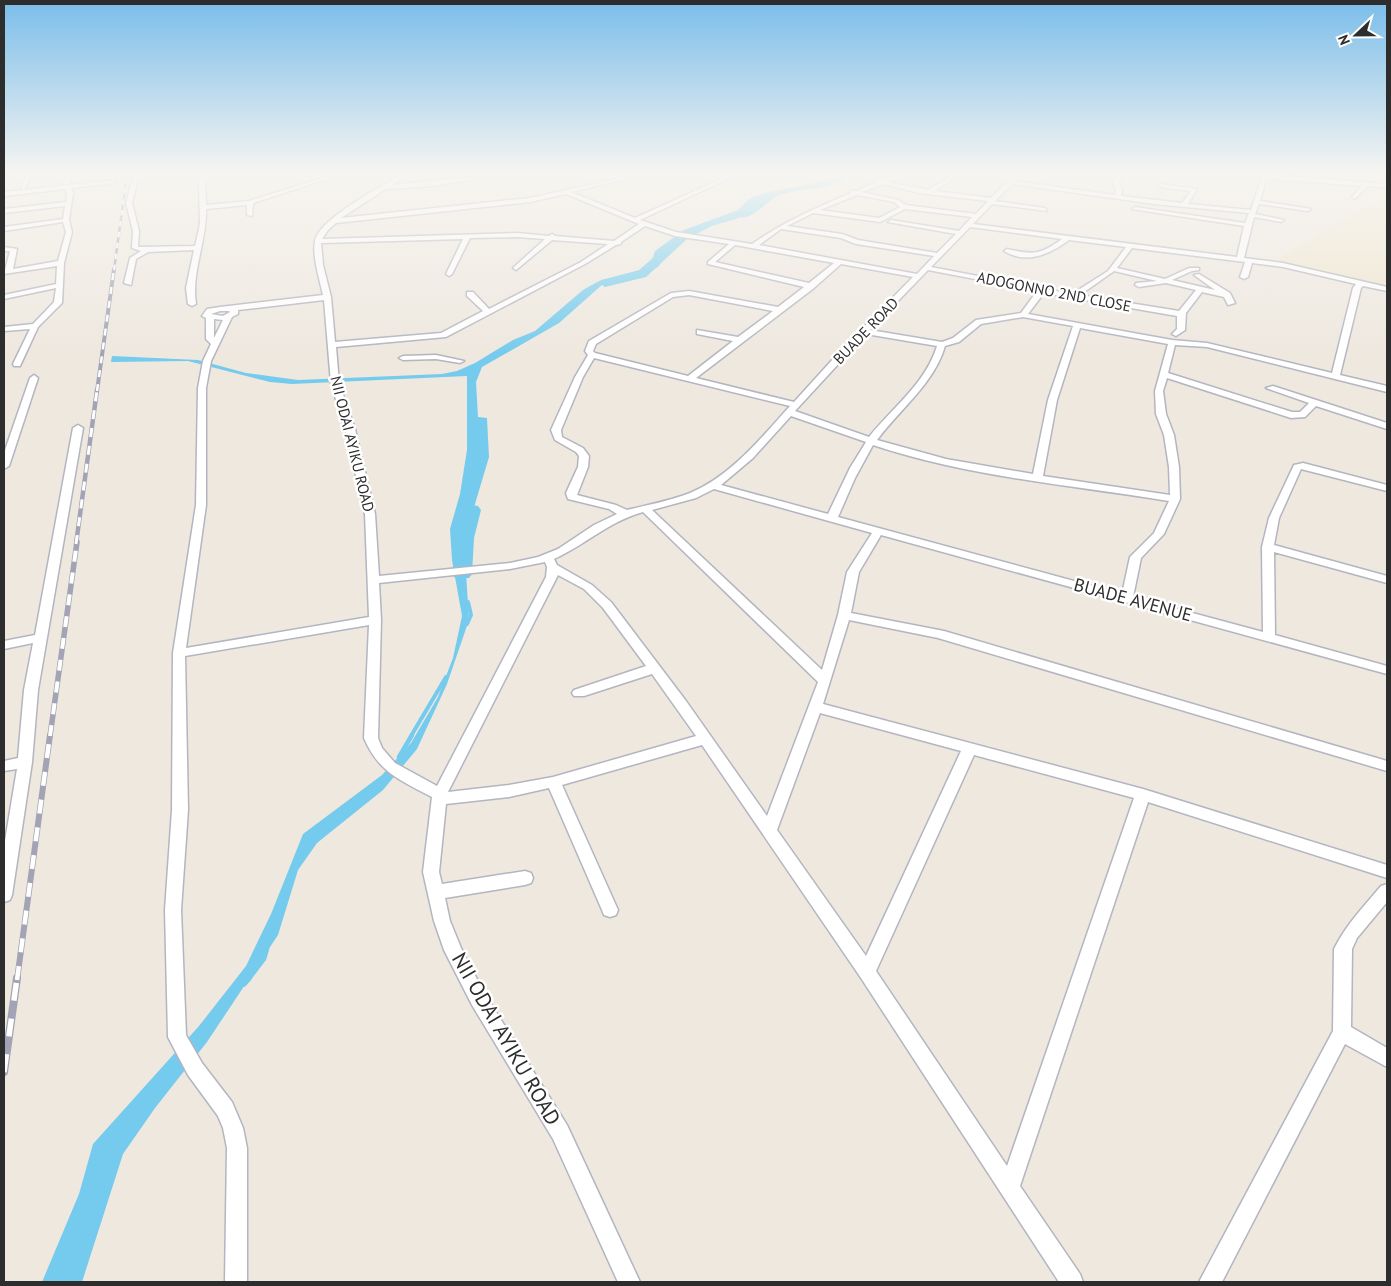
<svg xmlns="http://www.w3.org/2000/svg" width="1391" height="1286" viewBox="0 0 1391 1286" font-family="'PT Sans',sans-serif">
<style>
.education{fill:#efe5cf}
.water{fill:#75cbed}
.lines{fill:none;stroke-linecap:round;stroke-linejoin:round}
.stream-far2{stroke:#75cbed;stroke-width:4}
.stream-far1{stroke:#75cbed;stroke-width:4.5}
.stream{stroke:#75cbed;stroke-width:5.5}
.river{fill:#75cbed;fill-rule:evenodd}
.minor-casing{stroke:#b3b5c0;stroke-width:3}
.minor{fill:#fff;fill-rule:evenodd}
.rail-far5-casing{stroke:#a2a4b6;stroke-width:2.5}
.rail-far4-casing{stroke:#a2a4b6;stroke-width:4}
.rail-far3-casing{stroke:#a2a4b6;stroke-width:4.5}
.rail-far2-casing{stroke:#a2a4b6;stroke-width:5.5}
.rail-far1-casing{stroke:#a2a4b6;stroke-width:6}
.rail-casing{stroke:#a2a4b6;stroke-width:8}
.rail-far5{stroke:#fff;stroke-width:2;stroke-dasharray:5.5;stroke-linecap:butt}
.rail-far4{stroke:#fff;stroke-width:2.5;stroke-dasharray:7;stroke-linecap:butt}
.rail-far3{stroke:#fff;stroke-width:3;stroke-dasharray:9;stroke-linecap:butt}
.rail-far2{stroke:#fff;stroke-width:4;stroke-dasharray:11;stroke-linecap:butt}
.rail-far1{stroke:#fff;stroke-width:4.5;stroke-dasharray:14;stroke-linecap:butt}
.rail{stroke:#fff;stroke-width:5.5;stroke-dasharray:18;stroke-linecap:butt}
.labels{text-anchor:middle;stroke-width:5;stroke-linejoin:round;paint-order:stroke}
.far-street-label{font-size:15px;fill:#2d2d2d;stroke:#fff}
.street-label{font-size:18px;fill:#2d2d2d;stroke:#fff}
.near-street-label{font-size:21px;fill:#2d2d2d;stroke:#fff}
</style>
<rect width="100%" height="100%" fill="#eee8df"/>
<path class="education" d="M1387 194V287L1277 260Z"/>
<path class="water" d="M839 174H853L836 182 766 198 764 203 736 219 701 229 678 240 667 249 659 266 650 272 603 284 559 323 482 367 476 382 478 417 487 418 489 457 464 541 469 620 447 684 417 749 383 790 317 843 298 870 278 935 207 1042 155 1108 123 1154 82 1282H42L79 1194 93 1144 199 1026 246 966 271 914 303 834 382 775 411 743 438 697 453 658 462 616 452 560 450 529 460 494 467 450V376L292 384 270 382 188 361 111 362 112 356 198 360 246 373 298 380 442 374 457 371 475 363 513 340 535 331 583 290 599 281 643 269 651 263 655 251 684 230 738 210 749 199 764 193 820 182Z"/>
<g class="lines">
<g class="stream-far2">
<path d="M467 624 471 615 468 602"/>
<path d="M411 736 446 677"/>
</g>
<g class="stream-far1">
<path d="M399 757 412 735"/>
<path d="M248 980 264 959 267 949"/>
</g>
<path class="stream" d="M244 984 249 978"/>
<g class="river">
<path d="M840 174H852C830 194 799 185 777 196 765 203 752 221 736 217L735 215 755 204 771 192 815 184Z"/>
<path d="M706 222 710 223V227L687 239 646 277 605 287 599 283 601 280 638 271 679 235Z"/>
<path d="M472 505 478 506 481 510 474 538 472 574 469 578H455L452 574 456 538 463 510 466 506Z"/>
</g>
<defs>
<g id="minor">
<path d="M27 174H32L25 189H21Z"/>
<path d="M67 174H72L69 183 66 185 63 183Z"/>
<path d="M134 174H139L132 203 139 231 138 247 195 246 200 224 199 178 207 174H213L205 179 206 205 249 201 335 174H342L256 202 253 204 252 216 247 215V205L206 209C207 241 191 272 196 304L192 306 188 304 186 288 194 250 148 252 136 259 131 285 124 283 130 258 141 251 132 248 133 231 126 203Z"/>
<path d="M402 174H408L392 185 503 174 433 186 386 189 341 218 530 198 639 174H647L571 192 635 218 732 174H738L640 220 676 232 752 244C783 222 816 208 851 193V191H856L877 182V180C886 180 894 173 904 174L888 182 928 190 954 174H959L935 191 991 198 1015 174H1021L1014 181 1115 195 1116 188 1113 183 1116 174H1149L1151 177H1120L1119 183 1122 188 1121 196 1182 203 1191 191 1158 187 1160 184 1197 189 1188 204 1251 210 1263 174 1387 184V188L1367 186 1355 199 1352 197 1362 186 1266 179 1260 201 1311 209 1308 211 1259 204 1255 214 1284 220 1281 222 1254 217 1244 258 1283 263 1387 287V291L1363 286 1361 288 1340 375 1387 386V392L1207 347 1175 345 1168 373 1292 412H1300L1309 403 1266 388 1273 386 1387 423V429L1316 406 1305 417 1291 418 1167 378 1163 391 1166 414 1174 435 1179 467 1180 499 1164 534 1141 558 1133 597 1263 632 1262 547 1269 518 1294 465 1303 463 1387 485V491L1301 469 1279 518 1274 545 1387 576V583L1274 552 1275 635 1387 666V674L881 535 859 572 851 613 944 631 1387 761V771L938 638 849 620 823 704 1143 789 1387 865V878L1148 802 1020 1186 1080 1274 1083 1282H1059L861 978 702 745 562 785 618 910 616 915 610 917 604 915 602 910 549 788 509 797 446 804 439 872 442 884 525 871 531 873 533 878 531 883 525 885 445 898 450 921 461 948 484 993 567 1125 640 1282H618L553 1139 472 1005 444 950 434 921 423 872 432 797C400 780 379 773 364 738L369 625 185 656 188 810 181 910 186 1035 202 1063 232 1102 243 1128 247 1148V1282H225L227 1148 223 1128 218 1116 188 1075 168 1037 165 910 172 810 173 653 196 505 198 388 203 361 211 344 206 339V318L202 316 207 309 220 307 323 295C320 281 312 256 315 241 319 219 382 186 402 174ZM883 184 919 193 988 201 976 214 906 205 898 200 862 192ZM1012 184 1154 204 1249 213 1245 223 1135 207 1132 209 1244 226 1237 257 973 224 992 204 1047 211 1045 208 995 201ZM566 194 639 224 614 241 555 236 552 234 549 236 517 233 322 239 328 230 336 223 530 202ZM857 195 894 202 900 207 879 218 820 210ZM905 209 972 217 959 231 891 220 888 222 956 234 937 253 858 240 842 234 787 226 813 213 880 222ZM645 226 675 236 729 244 708 262V264L804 287 778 307 689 291 671 293 589 341 585 351 588 355 575 377 551 430 555 440 576 452 579 456 578 467 566 493 568 499 609 509 617 514 594 525 558 549 538 557 510 563 379 576 375 514 355 429 339 383 336 347 446 337 585 264 616 245 621 244V242ZM970 227 1062 239C1040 255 1033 255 1007 249L1004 251C1027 265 1050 254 1069 240L1126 247 1108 271 1072 294 931 267ZM781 229 841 238 856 244 934 256 917 274 759 245ZM517 237 545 239 514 267 513 268 516 270 552 240 608 244 581 262 489 309 473 292H467V296L483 311 441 333 335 342 331 297 323 265 321 243 463 239 446 274 449 276 452 274 470 238ZM735 245 834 263 809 283 715 262ZM1132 248 1245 262 1240 277 1244 279 1248 277 1252 263 1283 267 1356 284 1353 288 1332 373 1207 343 1172 340 1028 314 1044 293 1177 316V329L1172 334 1176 336 1185 330 1186 313 1202 292 1224 297 1228 305 1235 303 1230 293 1199 274 1194 275 1215 290 1172 280 1192 271 1199 270V268H1189L1165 279 1117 268ZM841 264 913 277 843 348 794 402 696 378 814 288ZM928 270 1037 291 1021 313 976 320 953 338 942 342 870 330ZM1114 271 1157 281 1136 283 1135 285 1139 287 1166 283 1196 290 1179 311 1080 295ZM689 295 773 311 738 337 697 330V334L733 341 688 376 595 353 593 351 596 344 673 297ZM324 300 331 383 345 429 365 514 369 617 186 648 206 505V388L211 361 232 317 238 314V310ZM220 311H229L230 312 223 316 211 314ZM1023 317 1073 326 1048 400 1033 474 946 459 877 440C899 410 934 384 945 346L959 342 981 324ZM214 319 223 320 214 338ZM1080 328 1168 344 1155 391 1156 414 1164 435 1169 467 1170 495 1043 476 1057 400ZM866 334 937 346C926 383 892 408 869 437L795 411ZM594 358 790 406C762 437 731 476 690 493 670 501 647 505 627 510L616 505 577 495 588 467 589 456 583 448 562 437 561 430 583 377ZM791 416 866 442 850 468 828 514 721 485 753 458ZM873 445C969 477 1070 485 1169 501L1154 533 1130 557 1122 594 838 517 855 478ZM714 489 872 533 847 572 838 615 822 670 652 510 696 498ZM643 512 818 682 767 816 686 701 611 602 592 585 557 565 554 559C585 545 608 522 643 512ZM545 562 547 567 546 577 437 786 395 763 382 748 378 738 381 620 379 583 510 569ZM558 575 584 589 603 608 646 666 574 690 572 693 574 696H584L652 674 696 736 553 777 509 785 448 792ZM820 713 961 751 866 956 777 830ZM974 755 1134 798 1007 1166 876 971Z"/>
<path d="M1242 174H1256L1243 177 1240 175Z"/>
<path d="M114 180 116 183 71 188 73 193 69 220 72 232 64 263 62 303 38 327 20 366H14L13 364 30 329 4 331V327L33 324 54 302 56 288 4 299V295L56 284 57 266 4 274 10 251H4V247L17 249 13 269 58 261 66 232 63 222 4 231V227L63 219 65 206 4 213V209L66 202 67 193 65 189 4 196V192Z"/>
<path d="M436 355 464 361 460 363 436 359 403 360 399 358 403 356Z"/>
<path d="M34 375 38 378 9 466 4 469V453L30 378Z"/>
<path d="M78 425 83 428 38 690 32 762 12 895 10 900 4 902V847L17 769 4 771V761L18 758 24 690 33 643 4 649V641L35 635 73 428Z"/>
<path d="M1387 884V902L1357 938 1352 949 1351 1027 1387 1048V1067L1345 1044 1222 1282H1199L1333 1031 1334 949C1346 925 1364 906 1381 886Z"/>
</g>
</defs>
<use href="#minor" class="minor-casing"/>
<use href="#minor" class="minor"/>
<defs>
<path id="rail-far5" d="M114 270 127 174"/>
<path id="rail-far4" d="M97 391 114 269"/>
<path id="rail-far3" d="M76 544 97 390"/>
<path id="rail-far2" d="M50 736 77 542"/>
<path id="rail-far1" d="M17 980 50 735"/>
<path id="rail" d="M4 1072 17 978"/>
</defs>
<use href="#rail-far5" class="rail-far5-casing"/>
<use href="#rail-far4" class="rail-far4-casing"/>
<use href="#rail-far3" class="rail-far3-casing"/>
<use href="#rail-far2" class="rail-far2-casing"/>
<use href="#rail-far1" class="rail-far1-casing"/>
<use href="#rail" class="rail-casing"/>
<use href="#rail-far5" class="rail-far5"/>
<use href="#rail-far4" class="rail-far4"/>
<use href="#rail-far3" class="rail-far3"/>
<use href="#rail-far2" class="rail-far2"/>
<use href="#rail-far1" class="rail-far1"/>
<use href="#rail" class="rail"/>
</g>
<linearGradient id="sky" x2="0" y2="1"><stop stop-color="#7abdea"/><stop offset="0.49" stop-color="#f7f5f1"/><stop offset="1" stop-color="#f7f5f1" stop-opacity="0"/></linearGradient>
<rect width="1391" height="354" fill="url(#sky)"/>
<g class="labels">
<g class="far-street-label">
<text transform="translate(1054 292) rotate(11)" y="5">ADOGONNO 2ND CLOSE</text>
<text transform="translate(866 331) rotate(-46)" y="5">BUADE ROAD</text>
<text transform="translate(352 444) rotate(76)" y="5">NII ODAI AYIKU ROAD</text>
</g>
<g class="street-label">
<text transform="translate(1133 600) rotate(15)" y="6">BUADE AVENUE</text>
</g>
<g class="near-street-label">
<text transform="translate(506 1039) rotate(60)" y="7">NII ODAI AYIKU ROAD</text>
</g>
</g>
<rect width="1391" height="1286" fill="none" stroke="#2d2d2d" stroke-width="10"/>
<g transform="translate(1356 35) rotate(248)" stroke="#ffffff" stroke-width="4" paint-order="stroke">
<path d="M0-4L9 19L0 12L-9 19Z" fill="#2d2d2d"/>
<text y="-8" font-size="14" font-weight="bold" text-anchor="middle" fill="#2d2d2d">N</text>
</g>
</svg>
